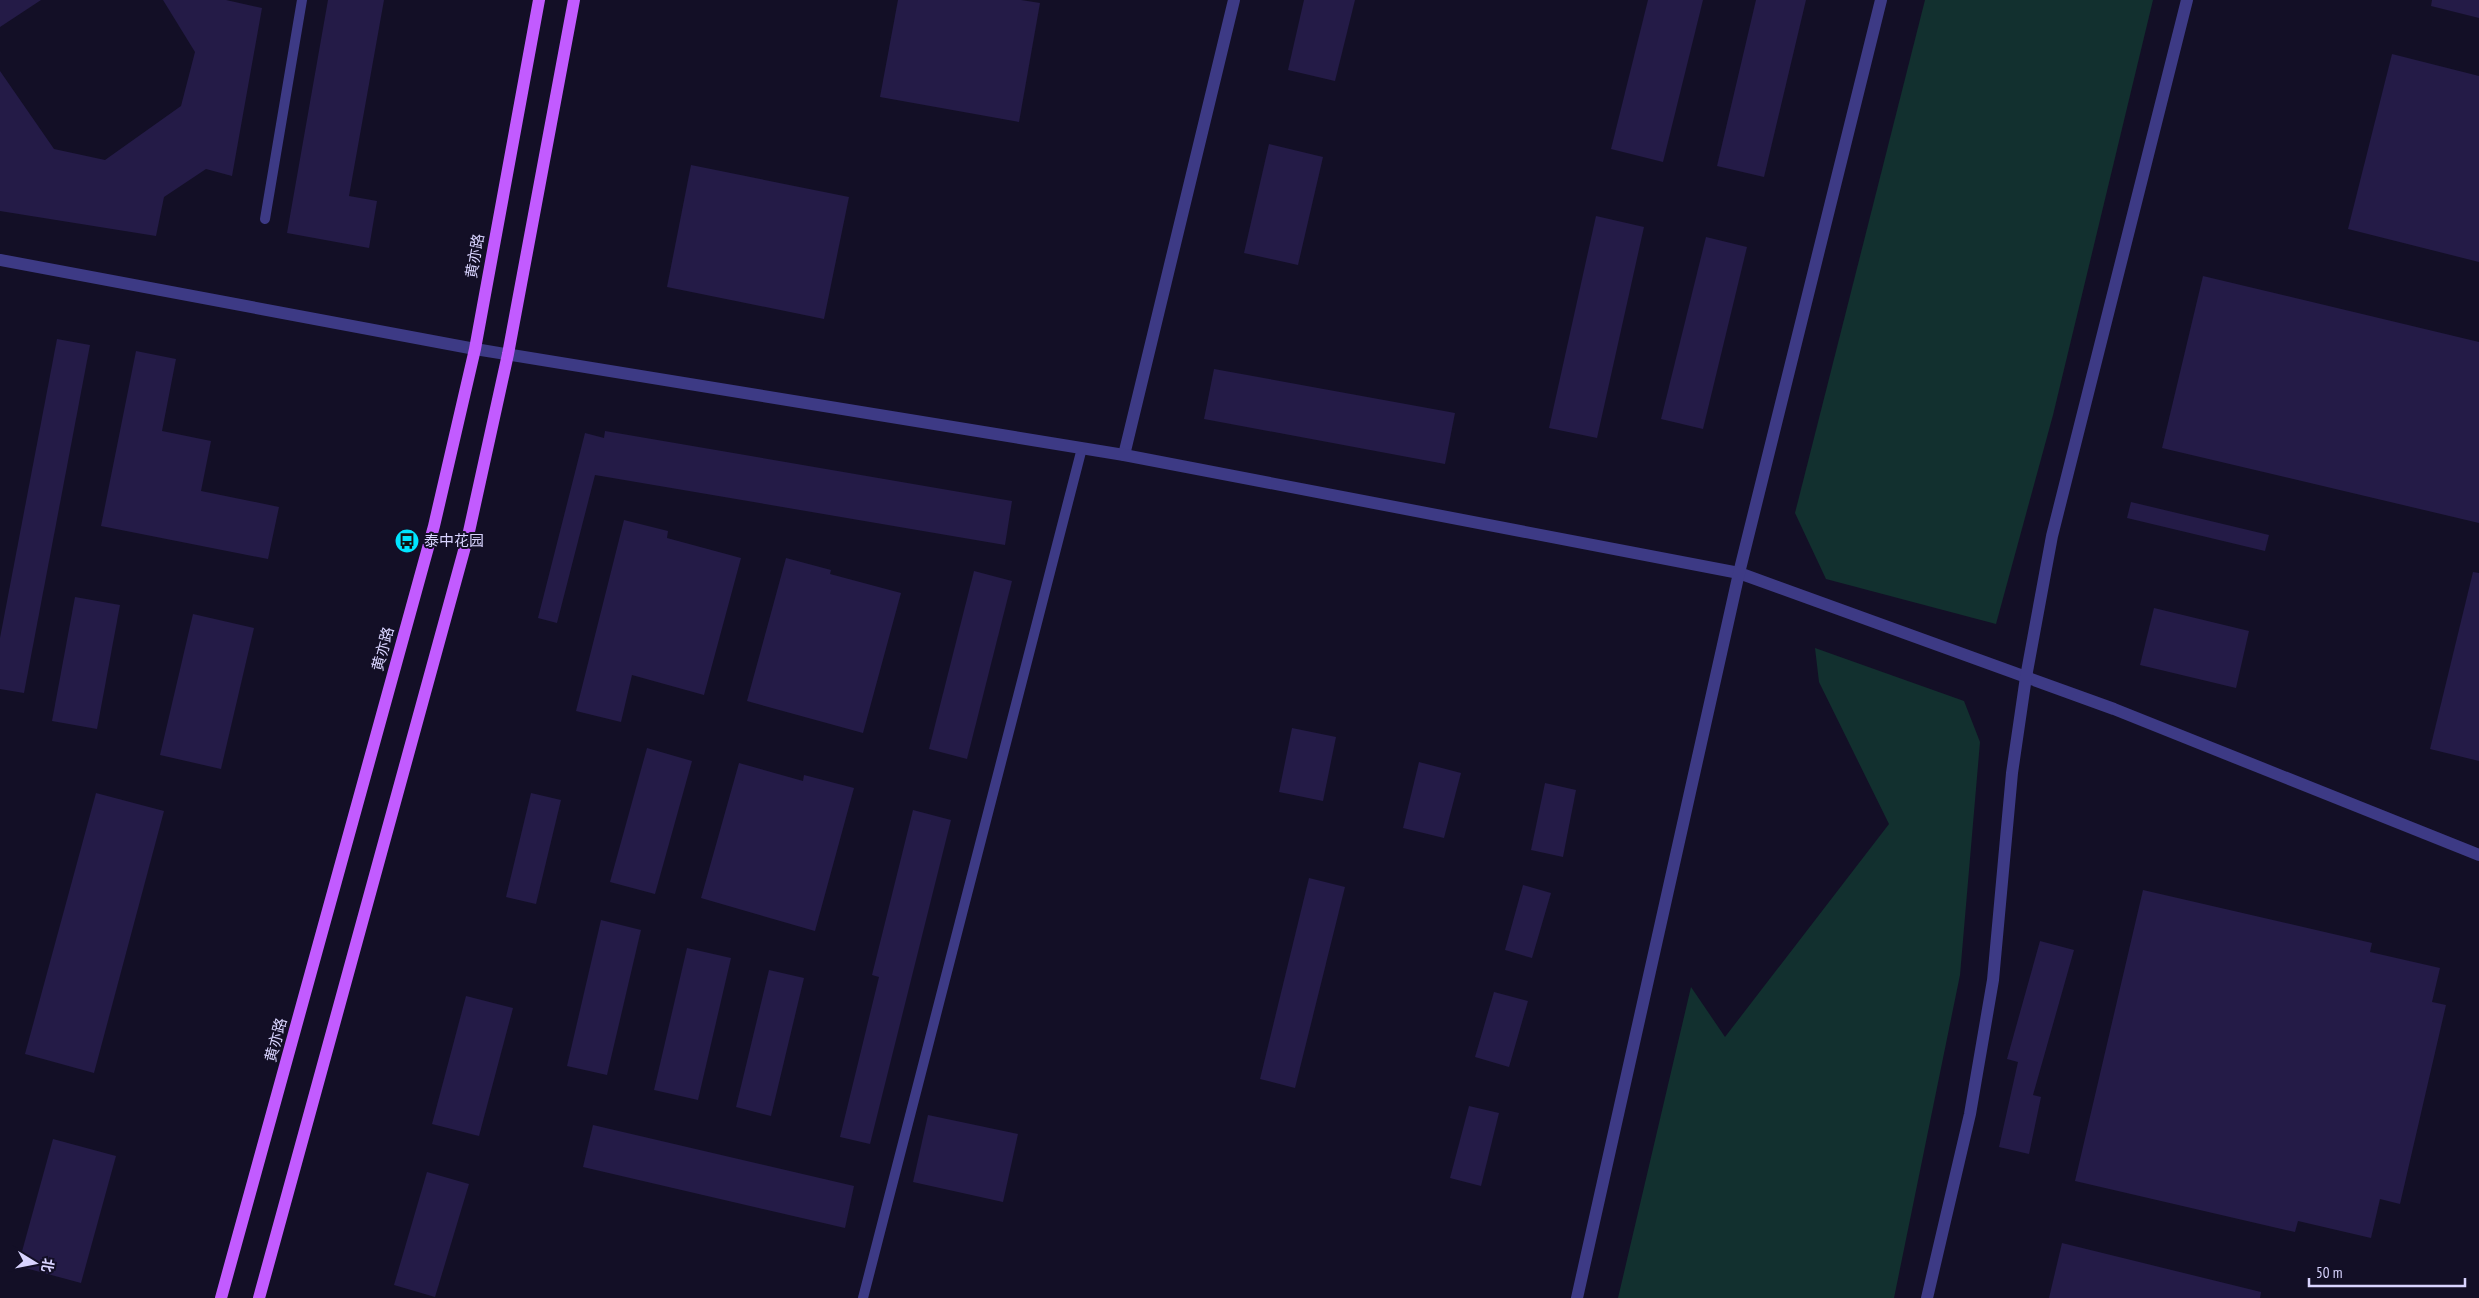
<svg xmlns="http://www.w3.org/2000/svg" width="2479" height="1298" viewBox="0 0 2479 1298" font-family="'PT Sans Narrow','Noto Sans SC',sans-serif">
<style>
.green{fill:#12302f}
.building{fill:#241b47}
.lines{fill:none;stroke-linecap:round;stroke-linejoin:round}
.service{stroke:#3d3a85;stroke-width:10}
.minor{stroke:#3d3a85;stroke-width:12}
.tertiary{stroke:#3d3a85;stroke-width:12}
.primary{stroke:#c25bff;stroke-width:12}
.labels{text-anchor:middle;stroke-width:4;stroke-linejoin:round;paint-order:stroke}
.street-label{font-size:15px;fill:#d9d4ff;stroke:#130f26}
.poi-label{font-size:15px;fill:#d9d4ff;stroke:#130f26;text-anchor:start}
</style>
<rect width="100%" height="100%" fill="#130f26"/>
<g class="green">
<path d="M1925 0H2153L2053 415 1996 624 1826 579 1795 513Z"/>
<path d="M1815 648 1964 701 1980 742 1960 975 1894 1298H1618L1691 987 1725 1037 1889 824 1819 682Z"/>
</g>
<g class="building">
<path d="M0 0H41L0 27Z"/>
<path d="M163 0H226L262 8 232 176 206 169 164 197 156 236 0 211V71L54 149 105 160 181 106 195 52Z"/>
<path d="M328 0H384L349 196 377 201 369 248 287 233Z"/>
<path d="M898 0H1021L1040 3 1019 122 880 97Z"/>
<path d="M1304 0H1355L1335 81 1288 70Z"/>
<path d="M1648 0H1703L1663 162 1611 149Z"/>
<path d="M1756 0H1806L1764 177 1717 166Z"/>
<path d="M2432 0H2479V18L2431 6Z"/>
<path d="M2392 54 2479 76V262L2348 229Z"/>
<path d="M1269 144 1323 157 1298 265 1244 253Z"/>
<path d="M691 165 849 197 824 319 667 287Z"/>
<path d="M1596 216 1644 227 1597 438 1549 428Z"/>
<path d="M1706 237 1747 247 1703 429 1661 419Z"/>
<path d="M2203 276 2479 342V523L2162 448Z"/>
<path d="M57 339 90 345 24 693 0 689V638Z"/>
<path d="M136 351 176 359 162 431 211 441 201 491 279 507 268 559 101 526Z"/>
<path d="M1214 369 1455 413 1445 464 1204 419Z"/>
<path d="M605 431 1012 501 1005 545 595 475 557 623 538 618 585 433 604 438Z"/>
<path d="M2131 502 2269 535 2265 551 2127 518Z"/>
<path d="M624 520 668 531 667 538 741 558 704 695 632 675 621 722 576 711Z"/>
<path d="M786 558 831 570 830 574 901 593 863 733 747 701Z"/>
<path d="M974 571 1012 581 967 759 929 749Z"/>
<path d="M2473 572 2479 573V761L2430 749Z"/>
<path d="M75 597 120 605 97 729 52 721Z"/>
<path d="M2154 608 2249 631 2236 688 2140 665Z"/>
<path d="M193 614 254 628 221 769 160 755Z"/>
<path d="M1292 728 1336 737 1323 801 1279 792Z"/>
<path d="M647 748 692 761 655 894 610 882Z"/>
<path d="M1419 762 1461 773 1444 838 1403 828Z"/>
<path d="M739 763 803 781 804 775 854 788 815 931 701 898Z"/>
<path d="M1545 783 1576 790 1563 857 1531 850Z"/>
<path d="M96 793 164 811 94 1073 25 1054Z"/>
<path d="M531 793 561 800 536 904 506 897Z"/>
<path d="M913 810 951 820 870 1144 840 1137 879 977 872 975Z"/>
<path d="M1309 878 1345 887 1295 1088 1260 1079Z"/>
<path d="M1523 885 1551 893 1532 958 1505 950Z"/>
<path d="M2143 890 2372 943 2370 952 2440 968 2432 1002 2446 1005 2400 1204 2380 1199 2371 1238 2298 1221 2295 1232 2075 1181Z"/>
<path d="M601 920 641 930 607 1075 567 1066Z"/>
<path d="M2040 941 2074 950 2033 1095 2041 1097 2029 1154 1999 1147 2018 1062 2007 1059Z"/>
<path d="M687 948 731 958 698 1100 654 1090Z"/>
<path d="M769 970 804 978 771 1116 736 1107Z"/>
<path d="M1494 992 1528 1001 1509 1067 1475 1057Z"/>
<path d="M466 996 513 1008 479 1136 432 1124Z"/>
<path d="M1469 1106 1499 1113 1481 1186 1450 1178Z"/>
<path d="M928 1115 1018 1134 1003 1202 913 1182Z"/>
<path d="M593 1125 854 1186 845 1228 583 1167Z"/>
<path d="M53 1139 116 1156 81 1283 18 1266Z"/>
<path d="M427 1172 469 1184 435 1297 394 1285Z"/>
<path d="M2062 1243 2261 1292 2260 1298H2049Z"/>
</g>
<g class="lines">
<g class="service">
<path d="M265 219 302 0"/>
<path d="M863 1298 1082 448"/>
</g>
<path class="minor" d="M1124 455 1234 0"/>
<g class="tertiary">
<path d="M0 260 475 349 1124 455 1739 573 2114 709 2479 855"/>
<path d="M1577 1298 1739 573 1881 0"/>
<path d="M1927 1298 1970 1114 1993 980 2012 773 2026 677 2052 536 2187 0"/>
</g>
<g class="primary">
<path d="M221 1298 434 526 475 349 539 0"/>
<path d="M259 1298 468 536 508 354 574 0"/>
</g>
</g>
<defs>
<symbol id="bus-disc" viewBox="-11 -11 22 22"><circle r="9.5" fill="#00e5ff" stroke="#130f26"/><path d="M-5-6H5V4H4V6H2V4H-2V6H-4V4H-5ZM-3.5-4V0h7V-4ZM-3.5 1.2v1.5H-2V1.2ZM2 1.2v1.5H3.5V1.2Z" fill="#111"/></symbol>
</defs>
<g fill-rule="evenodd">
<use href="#bus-disc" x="393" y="527" width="28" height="28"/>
</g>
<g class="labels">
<g class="street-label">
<text transform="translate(475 256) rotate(-80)" y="5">黄亦路</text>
<text transform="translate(383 649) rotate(-75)" y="5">黄亦路</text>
<text transform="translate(276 1040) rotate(-75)" y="5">黄亦路</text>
</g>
<g class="poi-label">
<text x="424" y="546">泰中花园</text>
</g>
</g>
<g transform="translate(35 1263) rotate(100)" stroke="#130f26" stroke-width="4" paint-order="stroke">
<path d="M0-4L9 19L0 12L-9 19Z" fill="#d9d4ff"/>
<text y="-8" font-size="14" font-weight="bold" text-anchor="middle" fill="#d9d4ff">北</text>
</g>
<path d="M2309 1278v8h156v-8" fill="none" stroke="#d9d4ff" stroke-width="2.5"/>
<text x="2316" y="1278" font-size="15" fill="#d9d4ff" stroke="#130f26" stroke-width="4" paint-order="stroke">50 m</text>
</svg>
